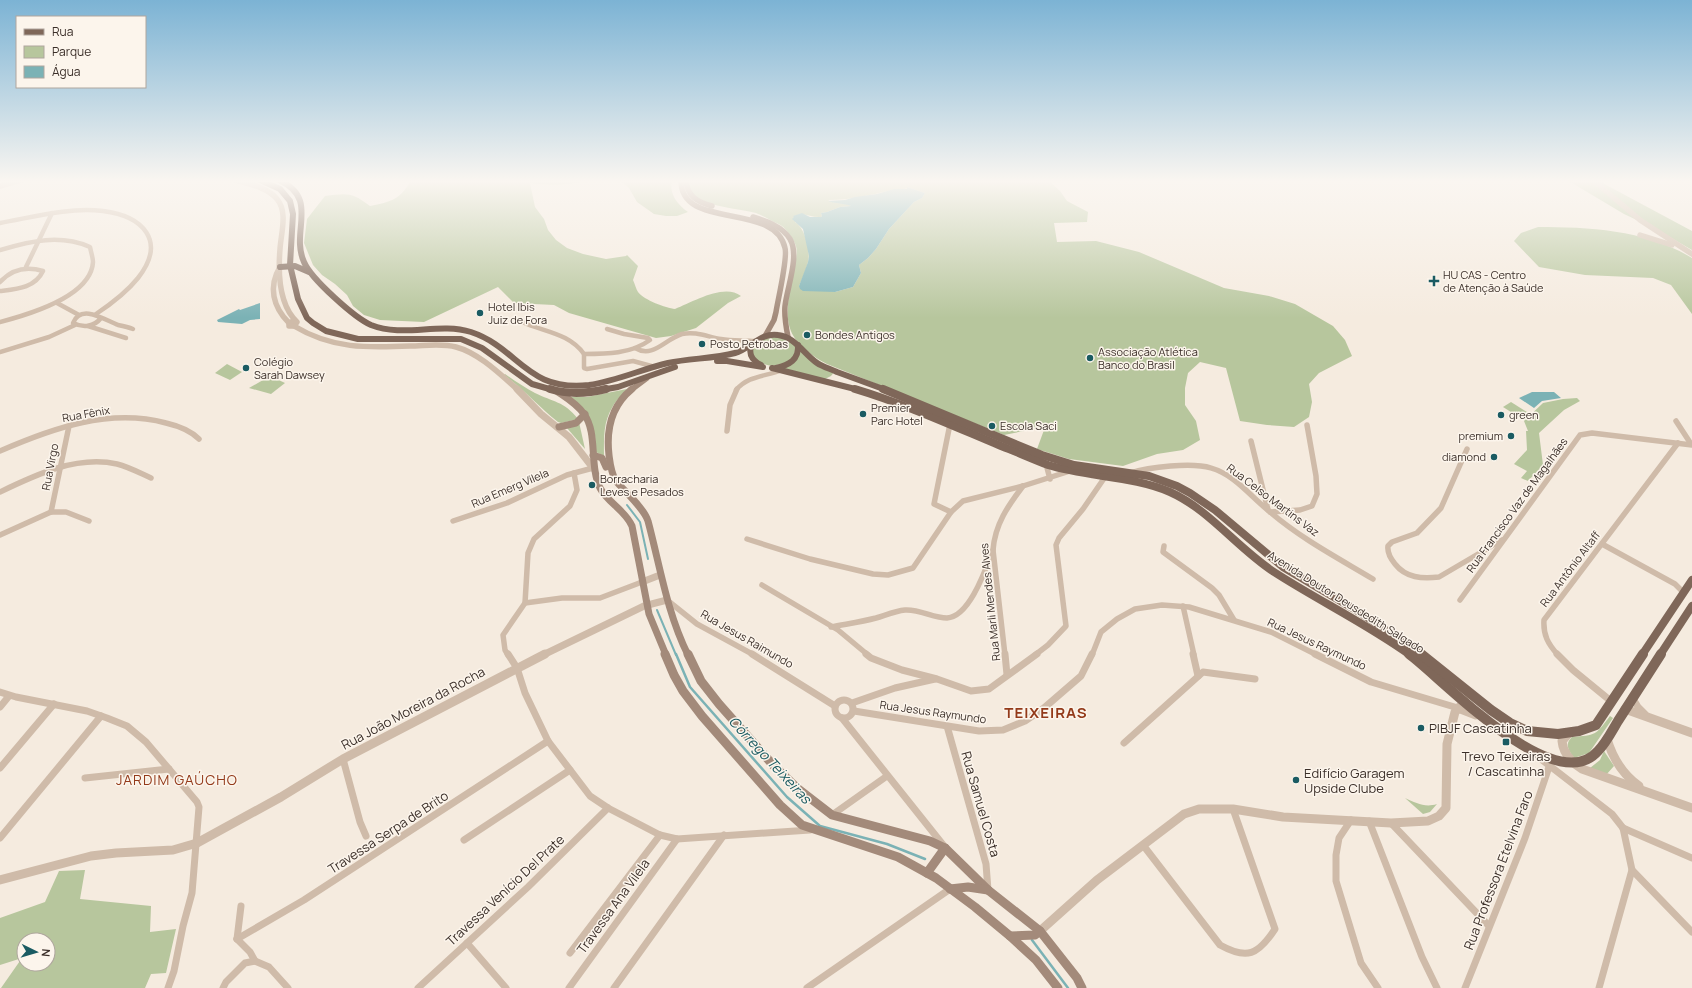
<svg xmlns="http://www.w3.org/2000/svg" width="1692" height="988" viewBox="0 0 1692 988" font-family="Manrope,sans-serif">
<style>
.green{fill:#b7c69d;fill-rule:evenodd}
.water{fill:#7bb2b5}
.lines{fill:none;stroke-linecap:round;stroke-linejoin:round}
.stream-far1{stroke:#7bb2b5;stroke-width:2}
.stream{stroke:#7bb2b5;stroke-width:2.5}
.minor-far2{stroke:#cfbba9;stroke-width:4.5}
.minor-far1{stroke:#cfbba9;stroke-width:5.5}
.minor{stroke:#cfbba9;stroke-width:7}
.tertiary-far2{stroke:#cfbba9;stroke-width:5.5}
.tertiary-far1{stroke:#cfbba9;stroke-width:7}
.tertiary{stroke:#cfbba9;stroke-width:9}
.secondary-far2{stroke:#a38a7a;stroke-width:5.5}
.secondary-far1{stroke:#a38a7a;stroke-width:7}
.secondary{stroke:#a38a7a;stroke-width:9}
.primary-far2{stroke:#7f6759;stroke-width:6}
.primary-far1{stroke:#7f6759;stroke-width:8}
.primary{stroke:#7f6759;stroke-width:10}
.poi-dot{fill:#1a5b62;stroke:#fcf5ec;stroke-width:1.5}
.labels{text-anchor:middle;stroke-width:3;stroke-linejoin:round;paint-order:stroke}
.poi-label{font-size:11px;fill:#3b2f29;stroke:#fcf5ec;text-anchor:start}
.street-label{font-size:11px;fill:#3b2f29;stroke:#fcf5ec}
.near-street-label{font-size:13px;fill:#3b2f29;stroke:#fcf5ec}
.near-poi-label{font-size:13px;fill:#3b2f29;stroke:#fcf5ec;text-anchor:start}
.near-water-label{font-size:14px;font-style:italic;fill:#1a5b62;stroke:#fcf5ec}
.near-neighbourhood-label{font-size:14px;letter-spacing:1px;fill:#933a1a;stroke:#fcf5ec}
.district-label{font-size:15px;font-weight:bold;letter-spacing:1px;fill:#933a1a;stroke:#fcf5ec}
</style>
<rect width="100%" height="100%" fill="#f5ebdf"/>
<g class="green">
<path d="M411 180H590C570 185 551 186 530 183L535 207 544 219 548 230 556 240 567 248 583 254 606 259 626 256 627 255 638 266 633 280C635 284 636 289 638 292 644 300 666 308 675 309 693 302 724 283 741 296L728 303 696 328 671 336 656 338 569 313 554 305 514 303 498 287 424 322 380 320 364 315 353 306 347 295 335 284 322 275 313 265 304 243 307 219 325 196C347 193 352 192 370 206 391 202 401 199 411 180Z"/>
<path d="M620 180H672C669 194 677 204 688 212L677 216H666L654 214 637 202 629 188Z"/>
<path d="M689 180H1048L1060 191 1067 201 1088 212 1087 222 1054 223 1057 242 1096 241 1139 252 1224 288 1269 296 1295 304 1333 326 1345 340 1352 356 1319 373 1309 384 1312 402 1309 417 1294 427 1267 425 1240 421 1226 368 1200 362 1188 373 1185 388V405L1196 421 1200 440 1183 450 1157 454 1123 466 1069 459 1037 449 1044 430 1039 428 1004 435 827 364C781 339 784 319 793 273 795 264 798 254 796 246 794 240 790 235 786 230 783 226 779 224 774 222 767 218 763 216 756 213 741 209 702 206 692 194 689 191 688 184 689 180ZM907 187 925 193 922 198 914 202 889 229 876 249 868 258 859 265 861 273 853 287 835 292 799 286C802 279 806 270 808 262 811 251 805 228 795 222V216C803 211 811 218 821 217L822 216 821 213 827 212 840 207 851 206C844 201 835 205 828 200 850 200 871 195 892 190 897 188 903 190 908 188Z"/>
<path d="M1567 180H1597L1692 231V250L1656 229 1624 214Z"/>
<path d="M1538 227C1590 227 1646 230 1692 258V314L1671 285 1653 278 1585 275 1539 267 1514 241 1521 233Z"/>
<path d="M780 336 796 345 793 360C775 366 771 369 754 359L752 349 759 340Z"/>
<path d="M800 348 835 371 831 376 823 380 772 368 789 364Z"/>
<path d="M227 364 242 372 230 380 215 373Z"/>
<path d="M505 374C515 381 525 388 535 393 553 402 564 401 578 419L561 423 558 422C539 407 524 389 504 375Z"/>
<path d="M270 376 285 383 271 394 249 388Z"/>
<path d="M627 389C623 395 616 400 613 406 603 422 604 437 604 456L596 452 595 435 570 397H587Z"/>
<path d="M1577 398 1580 401 1564 410 1539 433 1543 465 1528 481 1521 478 1527 471 1514 464 1527 450 1526 431H1528L1524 421 1543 403 1563 399Z"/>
<path d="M1511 402 1527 412 1519 417 1503 407Z"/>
<path d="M579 422 585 449 567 428Z"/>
<path d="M1610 716 1613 718 1589 753 1574 758C1569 751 1564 744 1572 737 1596 735 1595 736 1610 716Z"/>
<path d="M1604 751 1614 766 1606 775 1590 768 1600 760Z"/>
<path d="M1405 798C1416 803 1425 808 1437 804L1430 812 1423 814Z"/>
<path d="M85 870 80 899 151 906 150 932 176 929 166 973 151 974 145 988H1L22 958 0 965V918L45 902 59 871ZM24 940H48V964H24Z"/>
</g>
<g class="water">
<path d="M907 187 925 193 922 198 914 202 889 229 876 249 868 258 859 265 861 273 853 287 835 292 803 291 800 289 799 286 808 262 809 256 803 229 792 219 794 217 793 216 802 213 810 217H821L822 216 821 213 827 212 840 207 851 206C844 203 836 204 828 201L845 200 855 197 877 194 894 189H907Z"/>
<path d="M260 303V319L250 320 242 324 218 322 217 320 239 309 240 310Z"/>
<path d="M1532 392H1554L1561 398 1542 401 1534 408 1519 398Z"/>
</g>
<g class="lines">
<g class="stream-far1">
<path d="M627 505 640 522 648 559"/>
<path d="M657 610 676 655"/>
</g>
<g class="stream">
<path d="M676 654 690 687 787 797 820 826 887 844 925 859"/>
<path d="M1032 940 1068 988"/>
</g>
<g class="minor-far2">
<path d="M0 223C34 217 68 207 103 211 143 216 167 241 138 278 126 293 111 304 96 314"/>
<path d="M0 250C31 241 60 234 90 247 91 252 93 258 93 262 91 297 27 315 0 322"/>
<path d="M26 267 52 213"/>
<path d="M0 282C12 269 26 266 43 271 35 288 17 289 0 291"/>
<path d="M57 303 79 315"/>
<path d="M101 318C94 327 83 328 73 323 81 303 105 320 118 325 123 326 128 327 133 329"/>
<path d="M522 322C544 332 569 333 584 354 606 354 631 354 650 340L648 338 624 334 607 329"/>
<path d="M88 326 126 338"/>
<path d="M635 348C653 359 665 339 682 334 696 331 708 337 721 339 732 341 744 340 755 341"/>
<path d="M0 352 49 337 75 325"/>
<path d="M584 354V368L587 369 633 361 655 367"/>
<path d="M736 390C749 375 765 377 782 370"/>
</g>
<g class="minor-far1">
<path d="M1676 421 1691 444"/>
<path d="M950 424 934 504 951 512"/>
<path d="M727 431 730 405 737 389"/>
<path d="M1251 441 1268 510"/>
<path d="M1467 449 1441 508 1417 533 1392 542 1388 546C1387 553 1390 558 1395 564 1406 578 1422 579 1439 577L1502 540"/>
<path d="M0 451C53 428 109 408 166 423 179 426 190 430 199 439"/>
<path d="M1046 464 1050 479"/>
<path d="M1130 473C1149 467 1192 462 1211 468 1235 475 1250 496 1269 511 1300 538 1338 558 1373 579"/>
<path d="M0 492C35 475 77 455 117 464 129 467 140 473 151 478"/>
<path d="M51 512 69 426"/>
<path d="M1270 512 1300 510 1312 506 1317 494 1316 476 1307 425"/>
<path d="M453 521 507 503 567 475 593 468"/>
<path d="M0 535 51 512H66L89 521"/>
<path d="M747 539 810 559 873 574 888 575 913 568 951 512 963 501 1023 486 1070 471"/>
<path d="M1602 544 1675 584 1684 593"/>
<path d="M1164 546 1163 552 1212 588 1219 595 1234 620"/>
<path d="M762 585 838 630 868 655"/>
<path d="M667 600 697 624 754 655"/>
<path d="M1460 600 1580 435 1592 433 1692 445"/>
<path d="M525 603 528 553 534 539 570 506 577 490 574 473"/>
<path d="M1183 606 1194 655"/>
<path d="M831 627C846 624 861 622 876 618 886 615 895 611 905 610 920 609 933 618 947 618 970 617 986 568 993 550"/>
<path d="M508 655 505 650 503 635 525 603 562 598H600L642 582"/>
<path d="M1005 655 993 550C995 524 1008 506 1023 486"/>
<path d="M1035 655 1048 645 1066 626 1056 545 1059 538 1083 509 1105 477"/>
<path d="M1092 655 1101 632 1117 619 1135 609 1162 605 1189 607 1271 632 1317 655"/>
<path d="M1558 655C1548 644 1543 635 1544 620L1678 443"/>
</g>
<g class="minor">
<path d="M508 654 517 668 525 693 548 741 590 796 608 808 660 835 677 839 810 830"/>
<path d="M752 654 835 706"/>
<path d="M866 654 871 658 902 670 937 679 971 691 989 689 1037 654"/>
<path d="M1005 654 1007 675"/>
<path d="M1193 654 1198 676"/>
<path d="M1315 654 1371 682 1458 708"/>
<path d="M1557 654 1573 670 1612 702"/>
<path d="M0 692 16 697 87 711 107 718 127 726 146 742 197 802 199 807 192 893 183 926 174 971 168 988"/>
<path d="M1632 697 1638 707 1645 714"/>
<circle cx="844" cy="709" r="9"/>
<path d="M852 703 895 688 935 679"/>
<path d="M0 707 9 696"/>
<path d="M854 711 979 731 1003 730 1025 721 1044 708 1081 676 1092 654"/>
<path d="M842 718 944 846"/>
<path d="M947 726 986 864 988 890"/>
<path d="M1124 743 1203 672 1255 679"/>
<path d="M1537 756 1612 814 1623 828 1632 870 1692 932"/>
<path d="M343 759 360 822 366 836"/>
<path d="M0 768 54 704"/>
<path d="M85 778 169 769"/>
<path d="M832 815 887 776"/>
<path d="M1351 820 1339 838 1336 855V881L1361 963 1378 988"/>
<path d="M1369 821 1422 957 1437 988"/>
<path d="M1391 823 1489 926"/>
<path d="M1623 828 1692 858"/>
<path d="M0 838 101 716"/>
<path d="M464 840 570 770"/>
<path d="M1143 845 1220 945C1247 960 1258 955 1275 929L1233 809"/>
<path d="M237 939 304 900 548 741"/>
<path d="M237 939 241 906"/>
<path d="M237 939 250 952 255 961"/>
<path d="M467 943 506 988"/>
<path d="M570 953 660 835"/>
<path d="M223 988 226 982 245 963 255 961 269 967 288 988"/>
<path d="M418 988 528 887 608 808"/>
<path d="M569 988 677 839"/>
<path d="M614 988 724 835"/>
<path d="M807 988 950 889"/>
<path d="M1465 988 1525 838 1550 764"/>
<path d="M1599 988 1632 870"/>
</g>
<g class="tertiary-far2">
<path d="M235 180C249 184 267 187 277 199 288 212 281 233 280 249 278 273 279 305 297 322L294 326H289V323L293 321"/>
<path d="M1593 180 1640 220 1692 254"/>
<path d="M0 186 21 180"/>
<path d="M1640 235 1672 245"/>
<path d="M280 267C268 287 273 307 289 323"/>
<path d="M294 326C332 349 367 348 410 346 424 346 441 343 456 347 479 353 501 375 518 390"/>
</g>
<g class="tertiary-far1">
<path d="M517 389 541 414 569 437 593 468"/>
<path d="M642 582 660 575"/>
<path d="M543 655 644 606 667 600"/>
</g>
<g class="tertiary">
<path d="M1458 708 1476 715"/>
<path d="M1625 709 1692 733"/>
<path d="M1568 734 1562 741C1563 754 1571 762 1582 769L1692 808"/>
<path d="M1607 739C1613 759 1622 774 1639 786"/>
<path d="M0 880 91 856 116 853 173 850 197 843 281 797 343 759 545 654"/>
<path d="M1040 931 1097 880 1184 814 1199 809H1233L1283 817 1391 823 1428 821 1439 816 1446 808 1447 744 1455 712 1465 701"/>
</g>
<g class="secondary-far2">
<path d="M681 180C680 231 775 201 785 248 788 258 778 299 776 312L774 320 765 336"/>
<path d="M686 180C687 196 697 202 712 206"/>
<path d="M753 217C766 221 782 226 790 239 800 256 787 287 785 306 784 316 786 327 788 337"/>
<path d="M631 390 647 378"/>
</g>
<g class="secondary-far1">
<path d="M632 389C611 406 606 429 609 455 610 463 611 473 616 481 625 492 644 508 648 521 660 566 667 613 688 655"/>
<path d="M558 392C567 398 577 404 584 414 598 433 589 465 600 488 608 503 625 510 632 526L649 614 666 655"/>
<path d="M559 427 576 423 585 414"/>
<path d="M593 455 602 458 606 467"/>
</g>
<g class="secondary">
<path d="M665 654 674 675 683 691 702 716 780 805 802 825 898 857 936 878 975 907 1010 936 1036 960 1058 988"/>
<path d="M688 654 701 681 719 704 773 765 797 788 832 815 930 841 945 848 988 890 1040 931 1077 978 1082 988"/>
<path d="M927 873 945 848"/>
<path d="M950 889 968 887 988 890"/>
<path d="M1010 936 1035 935 1040 931"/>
</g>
<g class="primary-far2">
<path d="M260 180 280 189 290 201 293 214 290 265 298 299 307 318 313 323 326 331 358 339H461L482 348 532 384 553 390"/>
<path d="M279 180C320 199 290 231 304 262 311 279 355 318 371 325 404 338 438 322 471 332 519 348 526 392 589 385 617 381 642 369 668 363 690 358 713 359 735 353 750 349 761 332 778 335 795 337 804 354 817 363 823 367 831 369 837 372 853 378 870 384 886 390"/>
<path d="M280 267 295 266 309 272"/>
<path d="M752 343C748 353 751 360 761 365"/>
<path d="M717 361H727L763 367"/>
<path d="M772 368 859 390"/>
<path d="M776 368C789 365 799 360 798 345"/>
<path d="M601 390 618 387 675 367"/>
</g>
<g class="primary-far1">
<path d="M550 389C569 395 586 394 606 389"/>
<path d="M855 389C905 404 953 426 1001 446 1017 452 1032 459 1048 465 1087 477 1134 476 1170 492 1210 510 1237 548 1274 572 1319 601 1367 624 1410 655"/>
<path d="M883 389 1042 455 1074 465 1149 476 1177 486 1190 493 1215 510 1283 567 1356 610 1423 655"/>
<path d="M1642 655 1692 580"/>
<path d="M1660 655 1692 606"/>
</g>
<g class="primary">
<path d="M1409 654C1443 679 1555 800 1598 751 1606 743 1612 731 1618 721 1632 699 1647 676 1661 654"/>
<path d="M1421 654 1491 710 1510 723 1527 731 1558 734 1579 731 1596 725 1643 654"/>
</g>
</g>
<linearGradient id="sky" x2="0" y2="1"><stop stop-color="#7cb3d4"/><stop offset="0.57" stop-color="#faf6f1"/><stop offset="1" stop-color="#faf6f1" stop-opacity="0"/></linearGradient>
<rect width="1692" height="318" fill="url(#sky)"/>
<g class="poi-dot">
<path d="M1432 275h4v4h4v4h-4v4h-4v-4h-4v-4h4z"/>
<circle cx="480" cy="313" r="4"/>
<circle cx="807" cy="335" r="4"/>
<circle cx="702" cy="344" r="4"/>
<circle cx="1090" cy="358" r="4"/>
<circle cx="246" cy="368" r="4"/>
<circle cx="863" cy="414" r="4"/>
<circle cx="1501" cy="415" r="4"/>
<circle cx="992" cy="426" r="4"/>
<circle cx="1511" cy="436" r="4"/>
<circle cx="1494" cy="457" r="4"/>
<circle cx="592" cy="485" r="4"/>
<circle cx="1421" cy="728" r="4"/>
<rect x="1502" y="738" width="8" height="8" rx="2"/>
<circle cx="1296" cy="780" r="4"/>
</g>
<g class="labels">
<g class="poi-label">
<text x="1443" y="279">HU CAS - Centro<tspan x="1443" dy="13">de Atenção à Saúde</tspan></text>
<text x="488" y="311">Hotel Ibis<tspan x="488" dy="13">Juiz de Fora</tspan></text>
<text x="815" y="339">Bondes Antigos</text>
<text x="710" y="348">Posto Petrobas</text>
<text x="1098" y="356">Associação Atlética<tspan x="1098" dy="13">Banco do Brasil</tspan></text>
<text x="254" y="366">Colégio<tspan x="254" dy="13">Sarah Dawsey</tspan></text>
<text x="871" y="412">Premier<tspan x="871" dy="13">Parc Hotel</tspan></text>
<text x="1509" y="419">green</text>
<text x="1000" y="430">Escola Saci</text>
<text x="1503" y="440" text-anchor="end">premium</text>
<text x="1486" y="461" text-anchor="end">diamond</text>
<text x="600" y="483">Borracharia<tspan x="600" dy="13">Leves e Pesados</tspan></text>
</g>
<g class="street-label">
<text transform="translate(86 414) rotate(-10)" y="4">Rua Fênix</text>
<text transform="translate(50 467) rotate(-79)" y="4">Rua Virgo</text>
<text transform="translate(510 488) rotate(-23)" y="4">Rua Emerg Vilela</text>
<text transform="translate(1273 500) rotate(37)" y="4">Rua Celso Martins Vaz</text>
<text transform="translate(1517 505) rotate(-54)" y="4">Rua Francisco Vaz de Magalhães</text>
<text transform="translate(1570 569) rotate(-53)" y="4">Rua Antônio Altaff</text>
<text transform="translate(990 602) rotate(-96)" y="4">Rua Marli Mendes Alves</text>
<text transform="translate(1346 602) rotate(32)" y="4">Avenida Doutor Deusdedith Salgado</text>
<text transform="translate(747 639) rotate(30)" y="4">Rua Jesus Raimundo</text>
<text transform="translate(1317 644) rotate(25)" y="4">Rua Jesus Raymundo</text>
<text transform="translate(933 712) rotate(8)" y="4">Rua Jesus Raymundo</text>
</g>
<g class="near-street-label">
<text transform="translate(413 708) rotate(-28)" y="5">Rua João Moreira da Rocha</text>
<text transform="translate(981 804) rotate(74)" y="5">Rua Samuel Costa</text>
<text transform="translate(388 832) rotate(-33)" y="5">Travessa Serpa de Brito</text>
<text transform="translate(1498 870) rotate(-69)" y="5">Rua Professora Etelvina Faro</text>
<text transform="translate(505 890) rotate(-43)" y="5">Travessa Venício Del Prate</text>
<text transform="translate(613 906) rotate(-54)" y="5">Travessa Ana Vilela</text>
</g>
<g class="near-poi-label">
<text x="1429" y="733">PIBJF Cascatinha</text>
<text x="1506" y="761" text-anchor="middle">Trevo Teixeiras<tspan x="1506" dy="15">/ Cascatinha</tspan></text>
<text x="1304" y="778">Edifício Garagem<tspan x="1304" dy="15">Upside Clube</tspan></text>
</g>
<g class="near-water-label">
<text transform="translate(770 760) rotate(47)" y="5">Córrego Teixeiras</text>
</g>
<g class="near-neighbourhood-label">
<text x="177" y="785">JARDIM GAÚCHO</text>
</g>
<g class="district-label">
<text x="1046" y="718">TEIXEIRAS</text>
</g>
</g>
<rect x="16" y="16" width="130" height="72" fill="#fcf5ec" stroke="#afa69e"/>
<rect x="24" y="29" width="20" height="6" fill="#7f6759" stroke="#afa69e"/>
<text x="52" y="36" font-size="12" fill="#3b2f29">Rua</text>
<rect x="24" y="46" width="20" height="12" fill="#b7c69d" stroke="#afa69e"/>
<text x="52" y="56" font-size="12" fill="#3b2f29">Parque</text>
<rect x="24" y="66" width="20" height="12" fill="#7bb2b5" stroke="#afa69e"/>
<text x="52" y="76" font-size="12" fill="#3b2f29">Água</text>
<g transform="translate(36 952) rotate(95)"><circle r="19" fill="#fcf5ec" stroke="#afa69e"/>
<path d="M0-3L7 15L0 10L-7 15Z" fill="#1a5b62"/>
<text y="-6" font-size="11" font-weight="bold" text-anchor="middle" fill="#3b2f29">N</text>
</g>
</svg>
